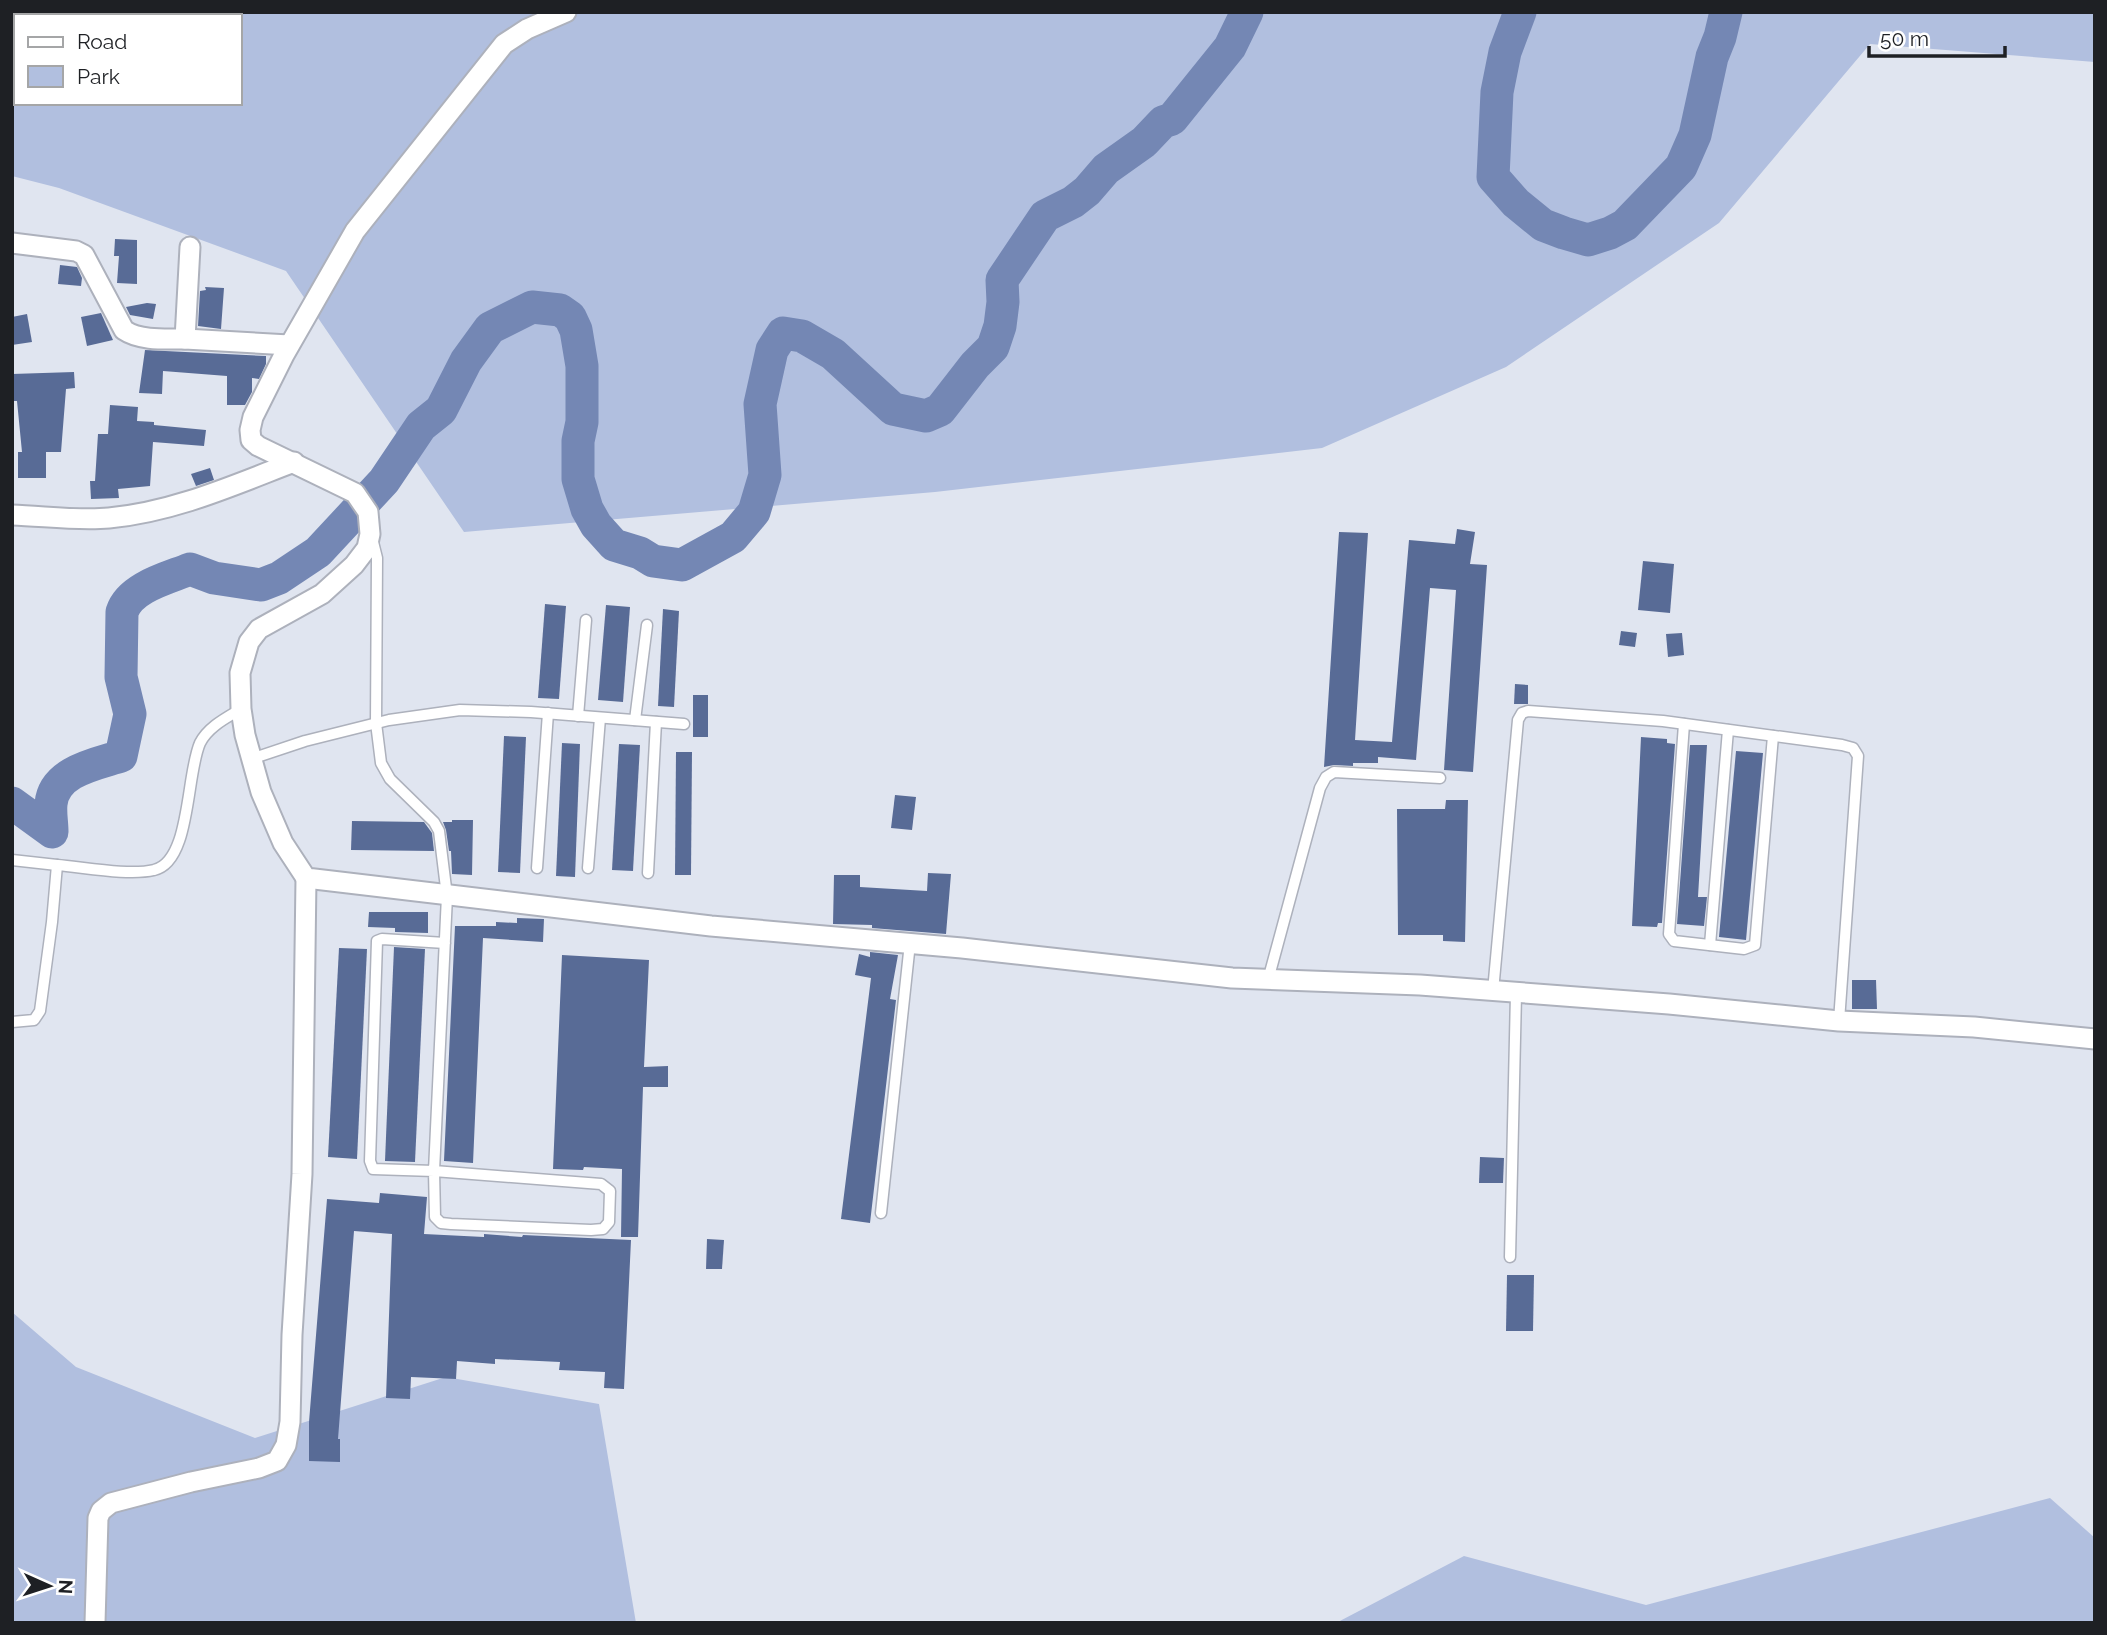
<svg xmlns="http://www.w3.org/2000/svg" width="2107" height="1635" viewBox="0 0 2107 1635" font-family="Raleway,sans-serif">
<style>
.green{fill:#b1bfdf;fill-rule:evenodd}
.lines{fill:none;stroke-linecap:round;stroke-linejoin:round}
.river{stroke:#7487b4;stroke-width:33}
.building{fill:#586b96}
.lane-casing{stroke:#adb1bc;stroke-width:13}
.street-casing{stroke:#adb1bc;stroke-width:23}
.lane{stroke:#fff;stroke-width:10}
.street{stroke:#fff;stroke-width:19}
</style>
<rect width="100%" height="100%" fill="#e0e5f0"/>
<g class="green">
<path d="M12 12H2095V62L1870 44 1719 223 1506 367 1322 448 935 492 464 532 286 271 59 188 12 176ZM16 16H240V103H16Z"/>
<path d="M12 1312 76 1367 255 1438 446 1377 599 1404 636 1623H12Z"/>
<path d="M2050 1498 2095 1538V1623H1336L1464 1556 1646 1605Z"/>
</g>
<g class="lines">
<g class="river">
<path d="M1520 12 1505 52 1497 92 1493 177 1516 203 1543 225 1564 233 1588 240 1610 233 1625 225 1681 167 1695 135 1712 57 1720 37 1726 12"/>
<path d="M12 803 52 832C52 823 50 813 51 804 54 771 96 764 121 756L130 714 121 677 122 612C130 587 168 578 190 569L214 578 261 585 279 578 318 552 384 481 421 426 441 410 466 361 490 328 532 307 560 310 570 317 576 330 582 366V422L578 441V479L587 509 596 525 614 545 640 553 653 561 682 565 733 537 754 512 765 475 760 404 772 350 783 333 802 336 833 354 893 409 926 416 940 410 975 365 993 347 1000 326 1003 302 1002 280 1045 216 1073 202 1087 191 1106 169 1144 142 1163 122 1172 119 1230 47 1247 12"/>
</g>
</g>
<g class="building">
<path d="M115 239 137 240V284L117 283 119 256H114Z"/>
<path d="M60 265 77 267 82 278 81 286 58 284Z"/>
<path d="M205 287 224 288 221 329 198 326 200 291 206 290Z"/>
<path d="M147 303 156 304 153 319 130 315 126 307Z"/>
<path d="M101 313 113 340 87 346 81 317Z"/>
<path d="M27 314 32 342 12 345V317Z"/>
<path d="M145 350 266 356V364L259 379 252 378V392L245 405H227V376L163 371 162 394 139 393Z"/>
<path d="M74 372 75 388 66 389 61 452H46V478H18V452H22L17 401H12V374Z"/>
<path d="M110 405 138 407 137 421 154 422V425L206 430 204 446 153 442 150 486 118 489 119 498 91 499 90 481H95L98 434H108Z"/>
<path d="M210 468 214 480 196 486 191 474Z"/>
<path d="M1457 529 1475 532 1470 564 1487 565 1473 772 1444 770 1456 590 1430 588 1416 760 1378 757V763H1353V766L1334 765 1324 767 1339 532 1368 533 1355 740 1392 742 1409 540 1455 544Z"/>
<path d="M1643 561 1674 564 1670 613 1638 610Z"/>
<path d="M545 604 566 606 559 699 538 698Z"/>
<path d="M606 605 630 607 623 702 598 700Z"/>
<path d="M663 609 679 611 674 707 658 706Z"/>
<path d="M1621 631 1637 633 1635 647 1619 645Z"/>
<path d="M1682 633 1684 655 1668 657 1666 634Z"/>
<path d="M1515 684 1528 685V704H1514Z"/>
<rect x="693" y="695" width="15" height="42"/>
<path d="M504 736 526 737 520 873 498 872Z"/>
<path d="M1641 737 1667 739V743L1675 744 1662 923H1658L1657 927 1632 926Z"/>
<path d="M562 743 580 744 575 877 556 876Z"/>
<path d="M619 744 640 745 633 871 612 870Z"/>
<path d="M1690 745H1707L1698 897H1707L1704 926 1677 924Z"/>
<path d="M1736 751 1763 753 1746 940 1719 937Z"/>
<path d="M676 752H692L691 875H675Z"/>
<path d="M895 795 916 797 912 830 891 828Z"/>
<path d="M1446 800H1468L1465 942 1443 941V935H1398L1397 809H1445Z"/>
<path d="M452 820H473L472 875 452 874 451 851H449L446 830 443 822H452Z"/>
<path d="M352 821 424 822 432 833 434 851 351 850Z"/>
<path d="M928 873 951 874 946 934 872 928V925L833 924 834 875H860V887L927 891Z"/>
<path d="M369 912H428V933L395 932V928L368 927Z"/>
<path d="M517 918 544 919 543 942 483 938 473 1163 444 1161 455 926H496V922L517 923Z"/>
<path d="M394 947 425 949 415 1162 385 1161Z"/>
<path d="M339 948 367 949 357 1159 328 1157Z"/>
<path d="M870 952 898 955 890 999 896 1000 870 1223 841 1219 871 978 855 975 859 954 870 957Z"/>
<path d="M562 955 649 960 644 1067 668 1066V1087H643L638 1237H621L622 1169 584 1167 583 1170 553 1169Z"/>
<path d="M1852 980H1876L1877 1009H1852Z"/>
<path d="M1480 1157 1504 1158 1503 1183H1479Z"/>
<path d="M380 1193 427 1197 424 1234 484 1237V1234L522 1237 523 1235 631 1240 624 1389 604 1388 605 1372 559 1370 560 1362 495 1359V1364L457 1361 456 1379 411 1377 410 1399 386 1398 392 1234 354 1231 338 1439H340V1462L309 1461V1422L327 1199 379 1203Z"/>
<path d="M707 1239 724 1240 722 1269H706Z"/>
<path d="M1507 1275H1534L1533 1331H1506Z"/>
</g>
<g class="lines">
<defs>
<g id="lane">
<path d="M373 542 377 558 376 723 381 763 390 779 434 822 439 831 447 896 434 1171 435 1217 441 1223 451 1224 591 1230 603 1229 609 1222 610 1191 601 1184 434 1171 373 1169 370 1161 377 941 382 939 445 943"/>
<path d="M578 716 586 620"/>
<path d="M635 720 647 625"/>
<path d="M1684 724 1669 934 1674 941 1744 949 1755 945 1773 736"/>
<path d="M251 759 305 741 389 720 460 710 531 712 684 724"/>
<path d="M12 860 57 865"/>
<path d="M537 868 548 713"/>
<path d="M588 868 600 718"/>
<path d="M648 873 656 722"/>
<path d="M1710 945 1728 730"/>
<path d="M1268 980 1320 788 1326 777 1334 772 1440 778"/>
<path d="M1493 991 1518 720 1522 713 1528 711 1663 721 1842 745 1853 748 1858 756 1839 1021"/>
<path d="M12 1022 34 1020 40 1011 52 922 57 865C83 867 129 876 154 870 191 862 186 774 200 743 208 727 226 718 241 709"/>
<path d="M881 1213 910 943"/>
<path d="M1510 1257 1516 994"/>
</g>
<g id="street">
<path d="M566 12 527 29 504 44 355 231 284 355 253 417 250 430 251 440 258 446 355 493 368 512 370 534 367 548 354 565 322 594 259 629 249 642 240 673 241 709 245 735 261 792 283 843 306 878 711 926 962 948 1232 978 1420 985 1669 1004 1839 1021 1974 1027 2095 1039"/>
<path d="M12 243 76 251 84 255 124 330C140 341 166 339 185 339L190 247"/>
<path d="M185 339 289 345"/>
<path d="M12 515C44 516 78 521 109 518 174 512 234 485 294 462"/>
<path d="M95 1623 98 1518 101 1511 111 1503 191 1482 259 1468 277 1461 286 1445 290 1422 292 1335 302 1174 306 878"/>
</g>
</defs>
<use href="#lane" class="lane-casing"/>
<use href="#street" class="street-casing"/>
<use href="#lane" class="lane"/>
<use href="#street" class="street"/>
</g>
<rect width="2107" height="1635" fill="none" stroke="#1e2024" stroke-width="28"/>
<rect x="14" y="14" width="228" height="91" fill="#ffffff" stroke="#a5a6a7" stroke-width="2"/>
<rect x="28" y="37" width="35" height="10" fill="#ffffff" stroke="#a5a6a7" stroke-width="2"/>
<text x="77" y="49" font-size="21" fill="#1e2024">Road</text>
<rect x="28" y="66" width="35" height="21" fill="#b1bfdf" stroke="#a5a6a7" stroke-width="2"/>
<text x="77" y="84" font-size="21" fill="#1e2024">Park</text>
<g transform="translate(49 1586) rotate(93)" stroke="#ffffff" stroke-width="5" paint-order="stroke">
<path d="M0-5L12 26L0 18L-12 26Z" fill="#1e2024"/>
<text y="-10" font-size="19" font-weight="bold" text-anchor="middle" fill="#1e2024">N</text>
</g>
<path d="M1869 46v10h136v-10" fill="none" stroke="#1e2024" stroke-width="3.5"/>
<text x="1880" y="46" font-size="21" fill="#1e2024" stroke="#ffffff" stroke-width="5" paint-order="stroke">50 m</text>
</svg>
